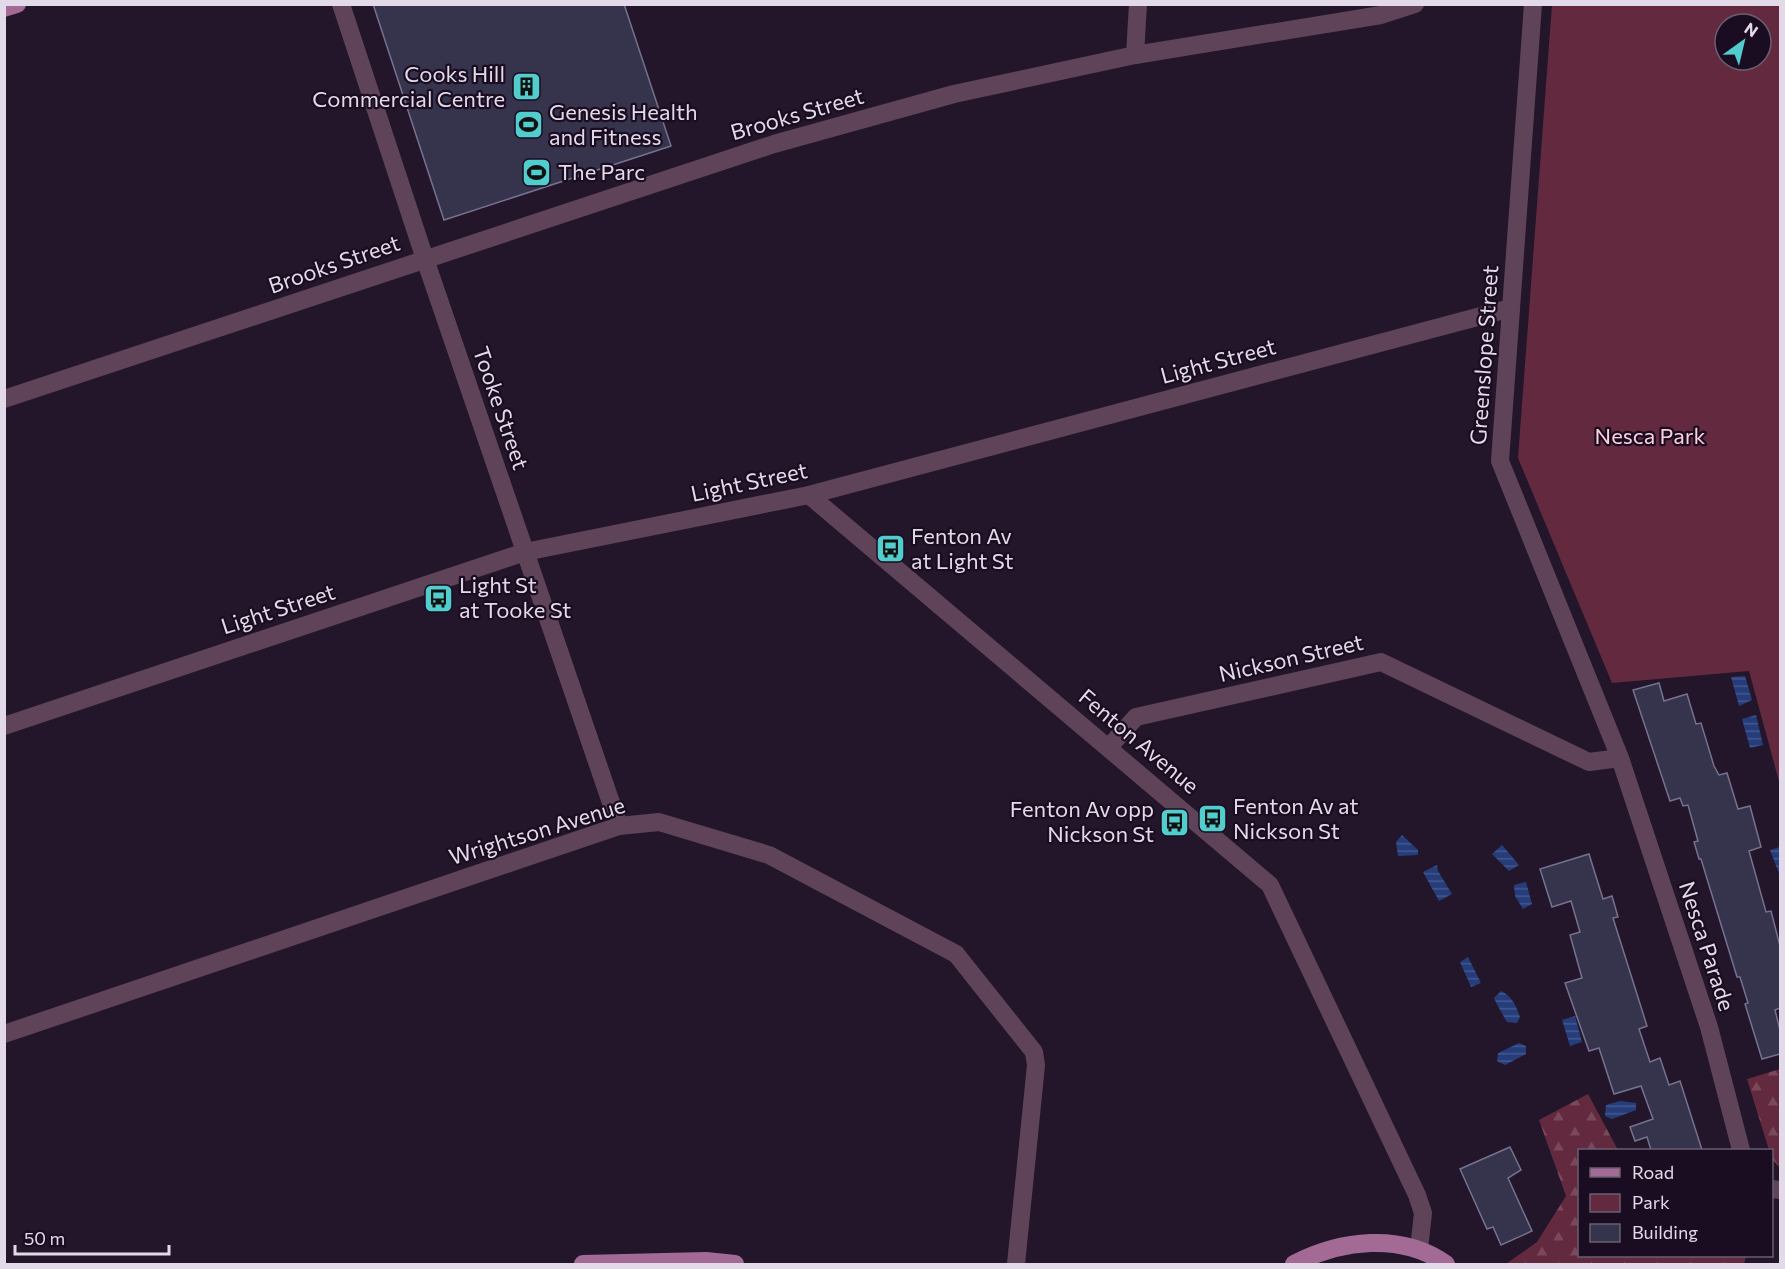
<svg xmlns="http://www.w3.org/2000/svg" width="1785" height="1269" viewBox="0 0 1785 1269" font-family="Commissioner,sans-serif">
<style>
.green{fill:#632a3f;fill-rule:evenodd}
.forest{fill:url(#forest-firs)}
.water{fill:url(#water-rules)}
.building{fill:#36334d;stroke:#75728f;stroke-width:1.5}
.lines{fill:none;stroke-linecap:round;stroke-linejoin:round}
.minor{stroke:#5f4459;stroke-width:18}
.major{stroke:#a26a95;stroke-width:18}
.labels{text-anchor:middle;stroke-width:4.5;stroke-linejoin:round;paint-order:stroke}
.poi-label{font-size:22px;fill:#e3dae9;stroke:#1a0d21;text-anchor:start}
.street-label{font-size:22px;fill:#e3dae9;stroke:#1a0d21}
.park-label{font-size:22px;fill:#fdcedc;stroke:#1a0d21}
</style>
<defs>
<pattern id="forest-firs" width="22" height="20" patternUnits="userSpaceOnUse" patternTransform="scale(1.5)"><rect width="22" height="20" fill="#632a3f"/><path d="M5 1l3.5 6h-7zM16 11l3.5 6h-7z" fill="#79485b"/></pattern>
<pattern id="water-rules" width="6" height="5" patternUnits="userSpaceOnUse" patternTransform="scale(1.5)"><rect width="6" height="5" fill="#263d7b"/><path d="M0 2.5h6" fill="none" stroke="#45588e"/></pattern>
</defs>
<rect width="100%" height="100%" fill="#23162b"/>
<path class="green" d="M1552 5H1780V785L1749 671 1612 683 1518 458ZM1725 24H1761V60H1725Z"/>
<g class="forest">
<path d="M1780 1069V1168L1772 1159V1150H1769L1747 1079Z"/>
<path d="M1588 1094 1618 1150H1580V1256H1746L1744 1264H1506L1537 1242 1566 1196 1539 1120Z"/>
</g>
<g class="water">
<path d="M1745 676 1752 700 1739 706 1731 677Z"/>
<path d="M1756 715 1763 745 1750 748 1742 719Z"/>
<path d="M1402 835 1418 850V855L1398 856 1396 842Z"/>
<path d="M1502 845 1519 865 1509 871 1492 854Z"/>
<path d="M1780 847V876L1770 850Z"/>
<path d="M1437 865 1438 871 1452 894 1439 901 1423 872Z"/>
<path d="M1526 882 1532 904 1523 909 1515 896 1514 885Z"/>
<path d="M1468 957 1481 983 1471 987 1460 962Z"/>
<path d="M1501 991C1512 996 1516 1006 1520 1017L1517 1023 1507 1022C1505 1019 1495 1001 1494 998Z"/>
<path d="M1575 1016 1582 1042 1570 1046 1562 1020Z"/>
<path d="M1519 1043 1526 1046V1054L1505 1065 1497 1061 1498 1053Z"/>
<path d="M1620 1101 1636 1103V1110L1612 1119 1605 1116 1606 1105Z"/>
</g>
<g class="building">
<path d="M373 4H624L671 146 444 220Z"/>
<path d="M1659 683 1664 701 1687 694 1696 724 1701 723 1714 766 1719 775 1727 773 1738 809 1750 806 1761 847 1749 851 1766 912 1771 911 1780 946V1008L1775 1010 1780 1030V1054L1762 1059 1745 1004 1748 1003 1740 977H1737L1701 859H1699L1694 842 1698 841 1688 805 1683 806 1680 798 1670 801 1633 690Z"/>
<path d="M1589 854 1603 899 1612 896 1618 917 1613 918 1647 1026 1639 1029 1650 1062 1660 1058 1669 1085 1680 1081 1702 1150H1651L1647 1137 1635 1141 1630 1127 1653 1119 1641 1086 1614 1094 1599 1048 1589 1051 1565 983 1582 978 1570 935 1580 932 1571 901 1552 907 1540 869Z"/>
<path d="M1510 1147 1521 1170 1508 1178 1532 1231 1501 1245 1493 1227 1487 1229 1460 1169Z"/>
</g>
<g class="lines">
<g class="minor">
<path d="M341 4 425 259 619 826"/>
<path d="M1533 4 1500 461 1620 758 1709 1027 1741 1150"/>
<path d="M1135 55 1138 4"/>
<path d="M4 399 774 144 954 94 1135 55 1381 15 1415 4"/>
<path d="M809 495 1270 885 1417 1195 1423 1213 1419 1249"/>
<path d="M4 726 525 552 809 495 1511 308"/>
<path d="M1109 747 1136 717 1381 662 1589 762 1620 758"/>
<path d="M4 1034 619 826 659 822 769 855 956 954 1034 1052 1036 1065 1016 1264"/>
<path d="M1772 1189 1780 1190"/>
</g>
<g class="major">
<path d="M4 8 17 4"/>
<path d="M583 1264 706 1261 735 1264"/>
<path d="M1294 1264C1340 1240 1401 1232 1446 1264"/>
</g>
</g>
<defs>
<symbol id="building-square" viewBox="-11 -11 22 22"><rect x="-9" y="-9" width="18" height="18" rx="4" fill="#52cdce" stroke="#1a0d21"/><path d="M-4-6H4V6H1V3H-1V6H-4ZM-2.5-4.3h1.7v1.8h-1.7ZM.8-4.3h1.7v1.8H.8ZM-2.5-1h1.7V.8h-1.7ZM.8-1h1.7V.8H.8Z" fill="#111"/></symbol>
<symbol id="stadium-square" viewBox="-11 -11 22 22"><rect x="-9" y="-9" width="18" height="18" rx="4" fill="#52cdce" stroke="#1a0d21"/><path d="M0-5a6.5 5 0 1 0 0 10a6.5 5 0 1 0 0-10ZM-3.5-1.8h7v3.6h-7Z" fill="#111"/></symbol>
<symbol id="bus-square" viewBox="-11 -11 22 22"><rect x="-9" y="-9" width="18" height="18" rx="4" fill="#52cdce" stroke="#1a0d21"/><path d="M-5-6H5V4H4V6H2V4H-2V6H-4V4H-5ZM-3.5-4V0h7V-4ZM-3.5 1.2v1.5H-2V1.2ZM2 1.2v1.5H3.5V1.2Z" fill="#111"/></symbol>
</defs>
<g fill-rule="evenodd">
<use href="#building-square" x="510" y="70" width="33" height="33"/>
<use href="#stadium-square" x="512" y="108" width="33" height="33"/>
<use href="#stadium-square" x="520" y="156" width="33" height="33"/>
<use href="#bus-square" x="874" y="532" width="33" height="33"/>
<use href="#bus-square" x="422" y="582" width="33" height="33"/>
<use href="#bus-square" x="1196" y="802" width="33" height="33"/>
<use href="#bus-square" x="1158" y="806" width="33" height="33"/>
</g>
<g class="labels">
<g class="poi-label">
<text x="505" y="82" text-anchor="end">Cooks Hill<tspan x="505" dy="25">Commercial Centre</tspan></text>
<text x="549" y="120">Genesis Health<tspan x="549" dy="25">and Fitness</tspan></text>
<text x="558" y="180">The Parc</text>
<text x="911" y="544">Fenton Av<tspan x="911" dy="25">at Light St</tspan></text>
<text x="459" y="593">Light St<tspan x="459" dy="25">at Tooke St</tspan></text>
<text x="1233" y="814">Fenton Av at<tspan x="1233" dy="25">Nickson St</tspan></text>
<text x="1154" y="817" text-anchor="end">Fenton Av opp<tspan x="1154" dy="25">Nickson St</tspan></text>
</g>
<g class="street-label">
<text transform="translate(797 114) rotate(-16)" y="8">Brooks Street</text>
<text transform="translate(334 264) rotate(-19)" y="8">Brooks Street</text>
<text transform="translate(1484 355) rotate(-86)" y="8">Greenslope Street</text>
<text transform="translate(1218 361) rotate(-15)" y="8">Light Street</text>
<text transform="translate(501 408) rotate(71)" y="8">Tooke Street</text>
<text transform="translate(749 482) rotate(-12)" y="8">Light Street</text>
<text transform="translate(278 609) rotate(-18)" y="8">Light Street</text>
<text transform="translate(1291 658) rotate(-13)" y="8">Nickson Street</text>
<text transform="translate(1139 741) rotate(40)" y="8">Fenton Avenue</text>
<text transform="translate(537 831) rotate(-17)" y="8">Wrightson Avenue</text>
<text transform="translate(1707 946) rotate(72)" y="8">Nesca Parade</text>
</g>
<g class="park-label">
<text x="1650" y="444">Nesca Park</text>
</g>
</g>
<rect width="1785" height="1269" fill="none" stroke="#e3dae9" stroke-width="12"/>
<rect x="1578" y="1149" width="195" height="108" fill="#1a0d21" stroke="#6a5f71" stroke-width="1.5"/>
<rect x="1590" y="1168" width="30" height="9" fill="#a26a95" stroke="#6a5f71" stroke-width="1.5"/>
<text x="1632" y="1179" font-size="18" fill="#e3dae9">Road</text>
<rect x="1590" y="1194" width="30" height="18" fill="#632a3f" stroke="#6a5f71" stroke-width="1.5"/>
<text x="1632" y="1209" font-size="18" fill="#e3dae9">Park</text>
<rect x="1590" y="1224" width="30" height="18" fill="#36334d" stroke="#6a5f71" stroke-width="1.5"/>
<text x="1632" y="1239" font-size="18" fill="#e3dae9">Building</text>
<g transform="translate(1743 42) rotate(34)"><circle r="28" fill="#1a0d21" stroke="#6a5f71" stroke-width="1.5"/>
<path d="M0-4.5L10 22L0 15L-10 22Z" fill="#52cdce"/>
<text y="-9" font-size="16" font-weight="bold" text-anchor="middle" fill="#e3dae9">N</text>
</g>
<path d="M15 1245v9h154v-9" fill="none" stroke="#e3dae9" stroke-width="3"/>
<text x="24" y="1245" font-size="18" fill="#e3dae9" stroke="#1a0d21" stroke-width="4.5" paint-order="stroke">50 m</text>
</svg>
